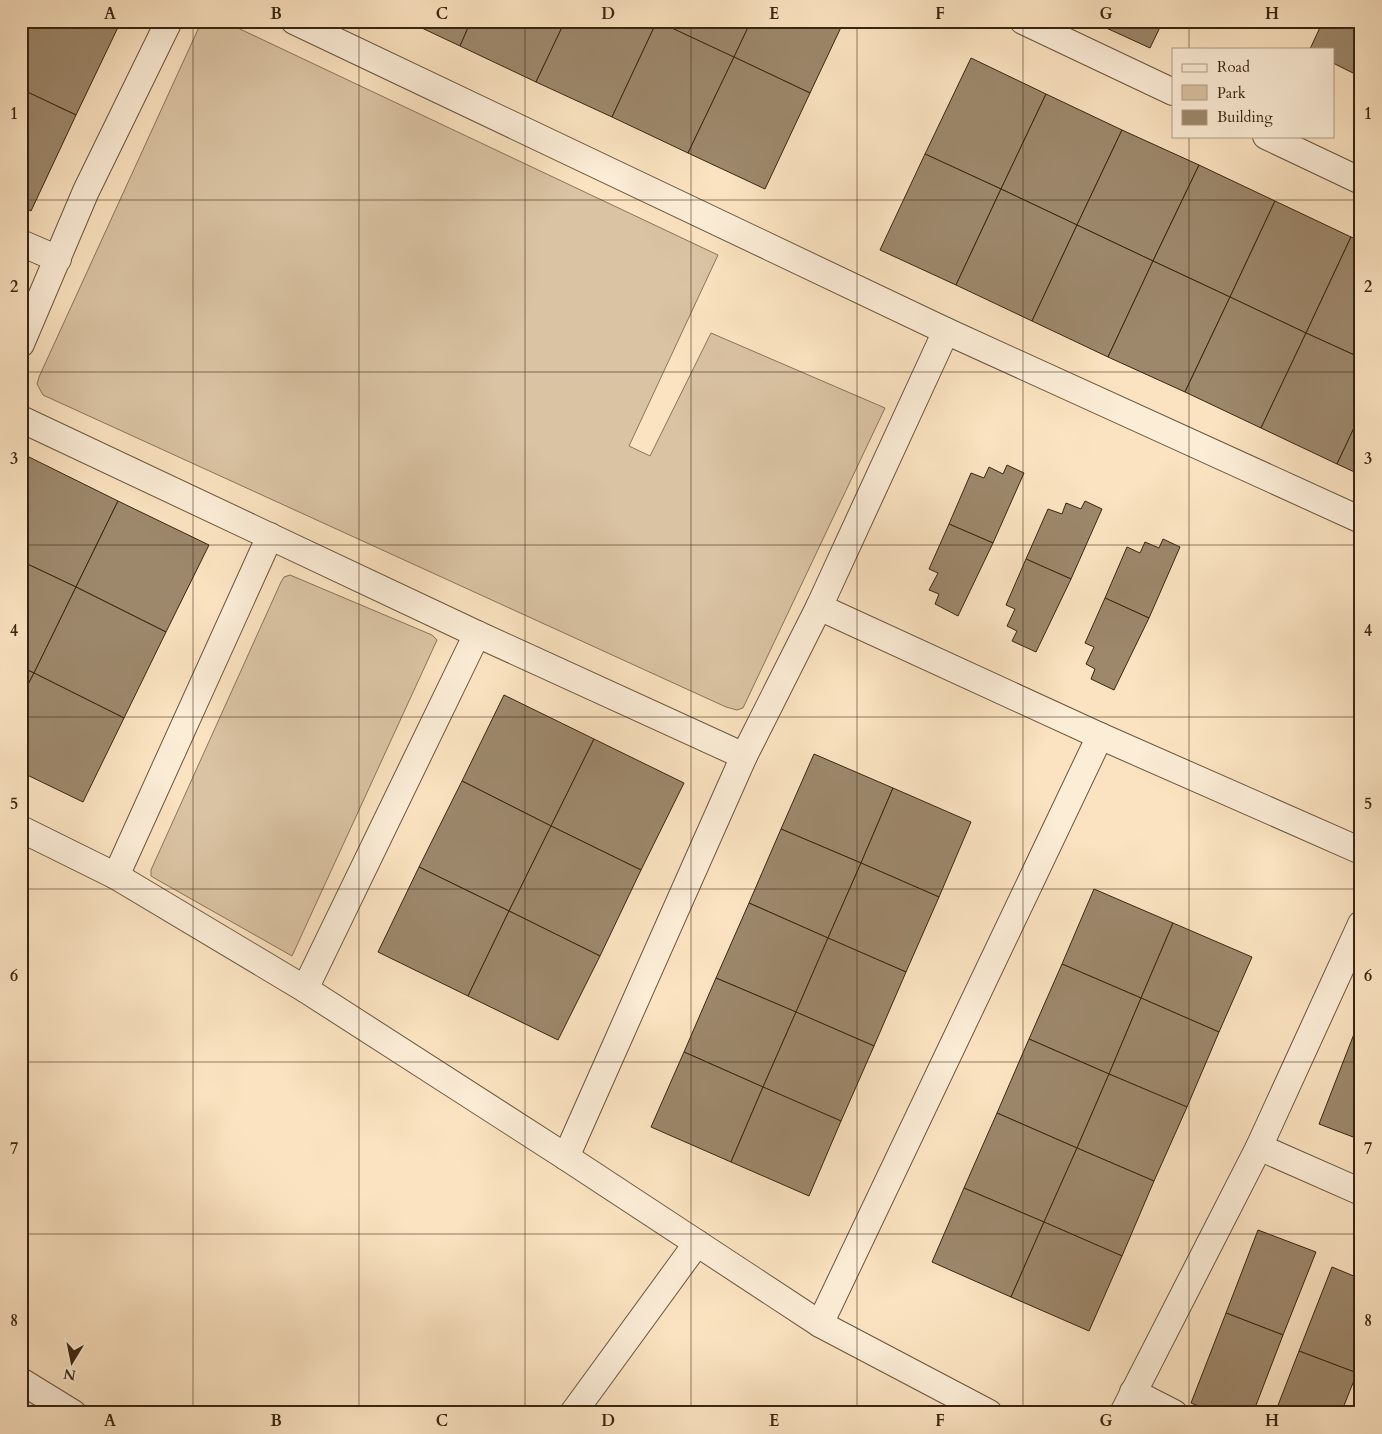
<svg xmlns="http://www.w3.org/2000/svg" width="1382" height="1434" viewBox="0 0 1382 1434" font-family="Cardo,serif">
<style>
.green{fill:#dac3a3;stroke:#89745a}
.building{fill:#9d886c;stroke:#382610}
.lines{fill:none;stroke-linecap:round;stroke-linejoin:round}
.street-casing{stroke:#69553c;stroke-width:28}
.street{stroke:#fcedd7;stroke-width:26}
.grid{fill:none;stroke:#382610;stroke-width:1;stroke-opacity:0.55}
.neatline{fill:none;stroke:#382610;stroke-width:2}
.grid-label{font-size:16px;text-anchor:middle;font-weight:bold;fill:#382610}
</style>
<rect width="100%" height="100%" fill="#fbe3c1"/>
<filter id="stains"><feTurbulence type="fractalNoise" baseFrequency=".004" numOctaves="4"/><feColorMatrix values="0 0 0 0 .2 0 0 0 0 .09 0 0 0 0 .02 0 0 0 .5 -.17"/></filter>
<radialGradient id="worn" r=".72"><stop offset=".6" stop-color="#630" stop-opacity="0"/><stop offset="1" stop-color="#630" stop-opacity=".3"/></radialGradient>
<g class="green">
<path d="M208 21H223L718 255 629 446 650 456 711 333 885 408 743 708 737 710 726 707 43 395 37 384 39 377 200 25Z"/>
<path d="M290 575 432 635 437 640 292 956 156 879 151 876V870L281 582 284 577Z"/>
</g>
<g class="building">
<path d="M21 21H27L21 34Z"/>
<path d="M27 21H121L76 115 21 89V34Z"/>
<path d="M407 21H471L460 46Z"/>
<path d="M471 21H565L536 82 460 46Z"/>
<path d="M565 21H657L612 117 536 82Z"/>
<path d="M657 21 734 57 688 153 612 117Z"/>
<path d="M657 21H751L734 57Z"/>
<path d="M751 21H844L810 93 734 57Z"/>
<path d="M1091 21H1163L1150 48Z"/>
<path d="M1323 21H1361V77L1333 63V49H1310Z"/>
<path d="M734 57 810 93 765 189 688 153Z"/>
<path d="M971 58 1046 94 1001 189 925 154Z"/>
<path d="M21 89 76 115 31 211 21 206Z"/>
<path d="M1046 94 1122 130 1077 225 1001 189Z"/>
<path d="M1122 130 1199 165 1153 261 1077 225Z"/>
<path d="M925 154 1001 189 956 285 880 250Z"/>
<path d="M1199 165 1275 201 1230 297 1153 261Z"/>
<path d="M1001 189 1077 225 1032 321 956 285Z"/>
<path d="M1275 201 1351 237 1306 333 1230 297Z"/>
<path d="M1077 225 1153 261 1108 357 1032 321Z"/>
<path d="M1351 237 1361 241V358L1306 333Z"/>
<path d="M1153 261 1230 297 1185 392 1108 357Z"/>
<path d="M1230 297 1306 333 1261 428 1185 392Z"/>
<path d="M1306 333 1361 358V413L1337 464 1261 428Z"/>
<path d="M1361 413V475L1337 464Z"/>
<path d="M29 457 118 501 76 587 21 561V472Z"/>
<path d="M1007 465 1024 473 993 543 949 524 971 473 984 478 989 467 1003 474Z"/>
<path d="M118 501 209 545 166 632 76 587Z"/>
<path d="M1085 501 1102 509 1071 579 1026 559 1048 509 1062 514 1066 503 1081 509Z"/>
<path d="M949 524 993 543 958 616 935 604 939 594 929 590 938 573 929 569Z"/>
<path d="M1163 539 1180 547 1149 618 1105 598 1127 547 1140 553 1145 542 1159 548Z"/>
<path d="M1026 559 1071 579 1036 652 1012 641 1017 631 1007 626 1015 609 1006 605Z"/>
<path d="M21 561 76 587 34 673 21 667Z"/>
<path d="M76 587 166 632 124 718 34 673Z"/>
<path d="M1105 598 1149 618 1114 690 1091 679 1095 669 1086 664 1094 647 1085 643Z"/>
<path d="M21 667 34 673 21 698Z"/>
<path d="M34 673 124 718 83 802 21 772V698Z"/>
<path d="M504 695 594 739 551 826 462 781Z"/>
<path d="M594 739 684 783 641 870 551 826Z"/>
<path d="M814 754 893 788 861 863 781 829Z"/>
<path d="M462 781 551 826 509 911 419 867Z"/>
<path d="M893 788 971 822 939 897 861 863Z"/>
<path d="M551 826 641 870 600 956 509 911Z"/>
<path d="M781 829 861 863 828 938 749 903Z"/>
<path d="M861 863 939 897 906 972 828 938Z"/>
<path d="M419 867 509 911 468 996 378 952Z"/>
<path d="M1094 889 1173 923 1141 998 1062 964Z"/>
<path d="M749 903 828 938 796 1012 716 978Z"/>
<path d="M509 911 600 956 558 1040 468 996Z"/>
<path d="M1173 923 1252 957 1219 1032 1141 998Z"/>
<path d="M828 938 906 972 874 1046 796 1012Z"/>
<path d="M1062 964 1141 998 1109 1074 1029 1039Z"/>
<path d="M716 978 796 1012 763 1087 684 1052Z"/>
<path d="M1141 998 1219 1032 1187 1107 1109 1074Z"/>
<path d="M796 1012 874 1046 841 1121 763 1087Z"/>
<path d="M1361 1016V1036L1354 1034Z"/>
<path d="M1354 1034 1361 1036V1140L1319 1124Z"/>
<path d="M1029 1039 1109 1074 1077 1148 997 1113Z"/>
<path d="M684 1052 763 1087 731 1162 651 1127Z"/>
<path d="M1109 1074 1187 1107 1154 1181 1077 1148Z"/>
<path d="M763 1087 841 1121 809 1196 731 1162Z"/>
<path d="M997 1113 1077 1148 1044 1222 964 1188Z"/>
<path d="M1077 1148 1154 1181 1122 1256 1044 1222Z"/>
<path d="M964 1188 1044 1222 1011 1297 932 1262Z"/>
<path d="M1044 1222 1122 1256 1089 1331 1011 1297Z"/>
<path d="M1258 1230 1316 1252 1283 1335 1226 1313Z"/>
<path d="M1332 1267 1361 1279V1363L1357 1373 1299 1351Z"/>
<path d="M1226 1313 1283 1335 1253 1413H1216L1191 1403Z"/>
<path d="M1299 1351 1357 1373 1341 1413H1275Z"/>
</g>
<g class="lines">
<defs>
<g id="street">
<path d="M294 21 946 331 1361 520"/>
<path d="M1023 21 1173 92"/>
<path d="M1266 136 1361 181"/>
<path d="M21 243 58 259"/>
<path d="M21 344 86 191 169 21"/>
<path d="M21 419 477 634 744 756"/>
<path d="M819 607 1100 736 1361 851"/>
<path d="M21 829 116 876 305 989 566 1157 820 1324 989 1413"/>
<path d="M116 876 270 536"/>
<path d="M305 989 477 634"/>
<path d="M1259 1147 1361 1192"/>
<path d="M566 1157 744 756 819 607 946 331"/>
<path d="M820 1324 1100 736"/>
<path d="M21 1381 73 1413"/>
<path d="M1133 1392 1174 1413"/>
<path d="M573 1413 697 1243"/>
<path d="M1123 1413 1259 1147 1361 924"/>
</g>
</defs>
<use href="#street" class="street-casing"/>
<use href="#street" class="street"/>
</g>
<path class="grid" d="M193 21V1413M359 21V1413M525 21V1413M691 21V1413M857 21V1413M1023 21V1413M1189 21V49M1189 136V1413M21 200H1361M21 372H1361M21 545H1361M21 717H1361M21 889H1361M21 1062H1361M21 1234H1361"/>
<rect width="1382" height="1434" fill="none" stroke="#fbe3c1" stroke-width="55"/>
<rect x="1172" y="48" width="162" height="90" fill="#fcedd7" stroke="#ae9d87"/>
<rect x="1182" y="64" width="25" height="8" fill="#fcedd7" stroke="#ae9d87"/>
<text x="1217" y="72" font-size="15" fill="#382610">Road</text>
<rect x="1182" y="85" width="25" height="15" fill="#dac3a3" stroke="#ae9d87"/>
<text x="1217" y="98" font-size="15" fill="#382610">Park</text>
<rect x="1182" y="110" width="25" height="15" fill="#9d886c" stroke="#ae9d87"/>
<text x="1217" y="122" font-size="15" fill="#382610">Building</text>
<g transform="translate(72 1362) rotate(190)" stroke="#fcedd7" stroke-width="4" paint-order="stroke">
<path d="M0-4L9 19L0 12L-9 19Z" fill="#382610"/>
<text y="-8" font-size="14" font-weight="bold" text-anchor="middle" fill="#382610">N</text>
</g>
<rect x="28" y="28" width="1326" height="1378" class="neatline"/>
<g class="grid-label">
<text x="110" y="19">A</text>
<text x="276" y="19">B</text>
<text x="442" y="19">C</text>
<text x="608" y="19">D</text>
<text x="774" y="19">E</text>
<text x="940" y="19">F</text>
<text x="1106" y="19">G</text>
<text x="1272" y="19">H</text>
<text x="14" y="119">1</text>
<text x="1368" y="119">1</text>
<text x="14" y="292">2</text>
<text x="1368" y="292">2</text>
<text x="14" y="464">3</text>
<text x="1368" y="464">3</text>
<text x="14" y="636">4</text>
<text x="1368" y="636">4</text>
<text x="14" y="809">5</text>
<text x="1368" y="809">5</text>
<text x="14" y="981">6</text>
<text x="1368" y="981">6</text>
<text x="14" y="1154">7</text>
<text x="1368" y="1154">7</text>
<text x="14" y="1326">8</text>
<text x="1368" y="1326">8</text>
<text x="110" y="1426">A</text>
<text x="276" y="1426">B</text>
<text x="442" y="1426">C</text>
<text x="608" y="1426">D</text>
<text x="774" y="1426">E</text>
<text x="940" y="1426">F</text>
<text x="1106" y="1426">G</text>
<text x="1272" y="1426">H</text>
</g>
<rect width="100%" height="100%" filter="url(#stains)"/>
<rect width="100%" height="100%" fill="url(#worn)"/>
</svg>
